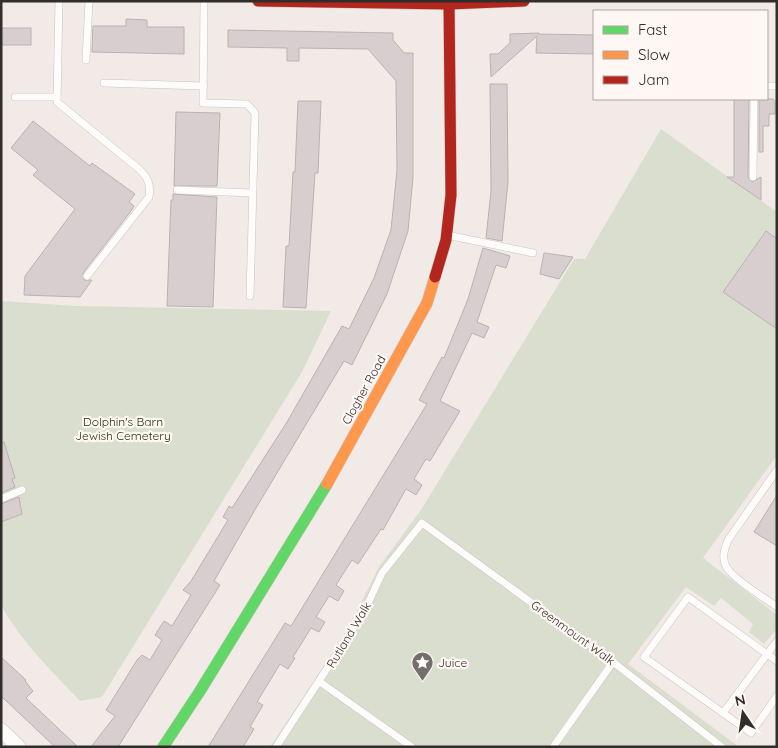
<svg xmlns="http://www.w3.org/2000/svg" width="778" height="748" viewBox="0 0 778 748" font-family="Quicksand,sans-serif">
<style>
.green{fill:#dadece}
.building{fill:#d8cecf;stroke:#b8b3b2}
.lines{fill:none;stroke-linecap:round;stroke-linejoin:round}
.lane-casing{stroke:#cac5c2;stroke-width:8}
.street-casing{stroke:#cac5c2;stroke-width:15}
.fast-casing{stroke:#cac5c2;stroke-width:12}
.slow-casing{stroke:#cac5c2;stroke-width:12}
.jam-casing{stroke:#cac5c2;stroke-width:12}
.lane{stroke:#fdfcfb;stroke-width:7}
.street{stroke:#fdfcfb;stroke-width:14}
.fast{stroke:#63d668;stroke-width:11}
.slow{stroke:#ff974d;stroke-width:11}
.jam{stroke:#b3261e;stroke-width:11}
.labels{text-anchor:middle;stroke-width:4.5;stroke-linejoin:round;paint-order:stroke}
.street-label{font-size:12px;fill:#312d2a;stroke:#fff7f3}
.park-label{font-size:12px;fill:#243505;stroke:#fff7f3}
.poi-label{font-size:12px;fill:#312d2a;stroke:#fff7f3;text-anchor:start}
</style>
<rect width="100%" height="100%" fill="#f1eae6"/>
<g class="green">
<path d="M661 129 777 212V240L764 233 724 292 777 329V455L703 558 777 615V629L764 644 749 632 753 624 721 598 714 606 686 587 628 664 739 747H270L346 633 379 567 421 510 574 259H585Z"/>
<path d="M1 301 76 306 331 311 302 372 102 697 80 701C51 670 22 643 1 605Z"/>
</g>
<g class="building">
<path d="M126 19 147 20V27H184V54L92 52 93 26H126Z"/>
<rect x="1" y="28" width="30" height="17"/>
<path d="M228 30 393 33V40L404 53H413V177L408 231 387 294 352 365 344 361 256 508 214 581 220 585 118 747H91L115 716 106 710 137 660 142 655 150 660 162 640 155 635 164 621 172 626 191 595 183 590 191 581 228 520 223 517 229 506 232 508 287 422 342 326 349 329 374 278 391 230 397 170 396 81 368 49 299 48V61H287V48L228 47Z"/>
<path d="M539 33 538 34 594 35V54L536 53 537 36 491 77 490 54H498L510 43V34Z"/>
<path d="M490 84H507L508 182 502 241 486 238 491 191Z"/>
<path d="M734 99H749L748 177 752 182 761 177V200L727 177H734Z"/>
<path d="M759 99H773L775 101V114H769V126H763V152H759Z"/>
<path d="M298 101H321L318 173H315L306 308 283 307 286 246H289L293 172H295Z"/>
<path d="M176 112 220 113 217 186H174Z"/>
<path d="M33 121 90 166 92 163 135 194 129 202 134 206 131 211 83 273 84 280H92L80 297 24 295 25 276 75 209 33 175 38 170 11 148Z"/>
<path d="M173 194 217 197 213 307 167 306 171 200H173Z"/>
<path d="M766 231 777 239V329L723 292Z"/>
<path d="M483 248 510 256 506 268 496 265 477 322 489 327 484 338 472 333 440 401 460 411 430 461 426 459 414 479 422 485 416 495 406 489 383 530 381 529 358 564 352 560 336 585 344 591 338 601 329 596 316 617 325 622 319 632 311 628 293 657 295 658 288 669 280 664 257 702 263 705 250 727 254 729 243 747H208L285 623 291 626 427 404 419 400 442 357 444 358 468 299Z"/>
<path d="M544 253 573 257 559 279 540 274Z"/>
<path d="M1 442H4L15 478 12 479 15 487 1 493Z"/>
<path d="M777 495V546L754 532Z"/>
<path d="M19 497 22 514 1 522V504Z"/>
<path d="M1 657 26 680 25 681 33 691 26 698 78 747H55L1 696Z"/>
</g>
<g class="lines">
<defs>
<g id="lane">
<path d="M59 1 57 102 139 169C148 178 151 184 149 197L87 276"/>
<path d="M204 1 203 103 247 104 255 113 250 296"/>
<path d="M86 60 89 1"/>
<path d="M104 83 204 86"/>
<path d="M767 86H777"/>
<path d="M15 97H57"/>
<path d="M753 177 754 99"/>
<path d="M177 190 252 193"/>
<path d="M447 235 533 253"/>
<path d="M777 470 728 540C725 548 722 555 725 564 730 578 764 597 777 607"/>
<path d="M1 499 22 490"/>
<path d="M777 641 723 713 644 657 688 597 767 654 777 661"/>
<path d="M320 682 412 747"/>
<path d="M723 713 751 733 777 696"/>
<path d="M276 747 364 612 382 573 422 523 613 662 722 747"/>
<path d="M553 747 613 662"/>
</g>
<path id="street" d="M1 730 19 747"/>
<path id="fast" d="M163 747 200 691 327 484"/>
<path id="slow" d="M327 484 427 303 435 277"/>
<g id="jam">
<path d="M258 1 449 4 524 1"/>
<path d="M435 277 446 240 451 195 449 1"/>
</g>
</defs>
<use href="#lane" class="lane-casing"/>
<use href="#street" class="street-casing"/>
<use href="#fast" class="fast-casing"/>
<use href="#slow" class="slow-casing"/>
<use href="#jam" class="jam-casing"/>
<use href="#lane" class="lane"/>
<use href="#street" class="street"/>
<use href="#fast" class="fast"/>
<use href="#slow" class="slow"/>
<use href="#jam" class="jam"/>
</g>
<defs>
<symbol id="sight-pin" viewBox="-11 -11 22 30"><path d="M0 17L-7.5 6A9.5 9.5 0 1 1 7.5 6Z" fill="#746f6c" stroke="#fff7f3"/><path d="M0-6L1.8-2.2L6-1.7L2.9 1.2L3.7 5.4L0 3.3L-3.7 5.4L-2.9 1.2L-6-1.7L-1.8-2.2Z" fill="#fff"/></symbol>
</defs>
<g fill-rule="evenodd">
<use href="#sight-pin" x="410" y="650" width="25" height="34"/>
</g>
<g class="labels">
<g class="street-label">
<text transform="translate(364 390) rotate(-61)" y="4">Clogher Road</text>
<text transform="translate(573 633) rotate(36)" y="4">Greenmount Walk</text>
<text transform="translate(349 635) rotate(-59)" y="4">Rutland Walk</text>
</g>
<g class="park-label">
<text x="123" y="426">Dolphin's Barn<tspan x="123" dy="14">Jewish Cemetery</tspan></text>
</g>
<g class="poi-label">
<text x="438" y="667">Juice</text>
</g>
</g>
<rect width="778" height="748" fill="none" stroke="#312d2a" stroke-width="5"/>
<rect x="593" y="10" width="175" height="90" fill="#fff7f3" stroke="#ada6a3"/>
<rect x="603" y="26" width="25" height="8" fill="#63d668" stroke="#ada6a3"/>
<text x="638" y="35" font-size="15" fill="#312d2a">Fast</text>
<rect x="603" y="51" width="25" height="8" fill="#ff974d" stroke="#ada6a3"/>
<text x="638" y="60" font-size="15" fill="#312d2a">Slow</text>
<rect x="603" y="76" width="25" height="8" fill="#b3261e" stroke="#ada6a3"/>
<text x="638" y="85" font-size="15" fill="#312d2a">Jam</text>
<g transform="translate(743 713) rotate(347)" stroke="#fff7f3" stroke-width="4" paint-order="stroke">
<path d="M0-4L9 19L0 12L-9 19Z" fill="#312d2a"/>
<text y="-8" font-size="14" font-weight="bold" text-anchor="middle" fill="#312d2a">N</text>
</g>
</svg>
